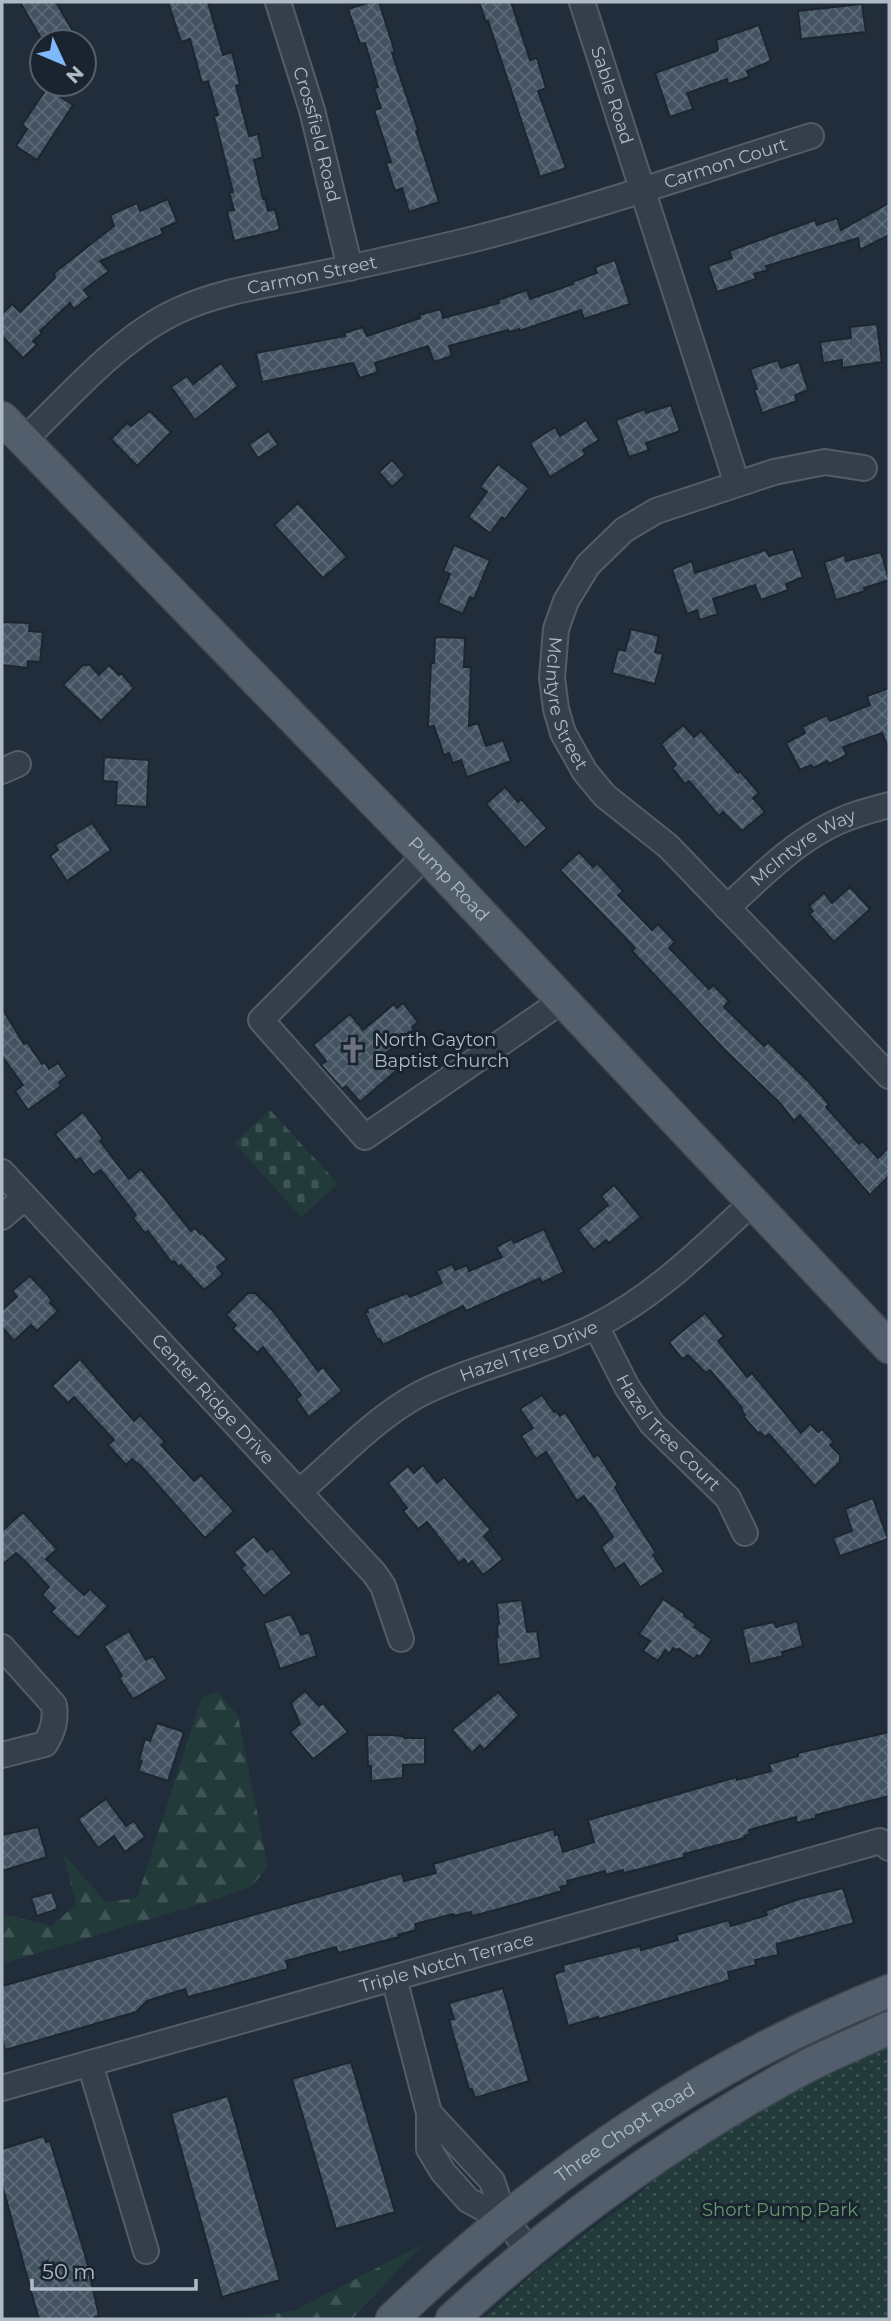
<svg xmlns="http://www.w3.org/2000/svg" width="891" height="2321" viewBox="0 0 891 2321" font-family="Montserrat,sans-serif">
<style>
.forest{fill:url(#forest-firs)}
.cemetery{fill:url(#cemetery-stones)}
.park{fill:url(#park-dots)}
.building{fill:url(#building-cross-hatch);stroke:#1c2631;stroke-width:2}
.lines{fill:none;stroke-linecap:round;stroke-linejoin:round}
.minor-casing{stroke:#525d68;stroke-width:28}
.major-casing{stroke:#3e4854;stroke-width:35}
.minor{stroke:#343f4b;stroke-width:24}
.major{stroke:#525e6b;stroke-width:32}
.labels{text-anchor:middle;stroke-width:6;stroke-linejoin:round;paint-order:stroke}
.street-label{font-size:18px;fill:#afbac7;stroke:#1a242f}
.poi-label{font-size:18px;fill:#afbac7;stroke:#1a242f;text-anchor:start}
.park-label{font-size:18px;fill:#65986d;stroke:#1a242f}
</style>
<defs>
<pattern id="forest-firs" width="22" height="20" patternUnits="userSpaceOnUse" patternTransform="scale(1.75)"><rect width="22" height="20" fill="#233a3b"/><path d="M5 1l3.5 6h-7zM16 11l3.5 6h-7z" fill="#405456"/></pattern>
<pattern id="cemetery-stones" width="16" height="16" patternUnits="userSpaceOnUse" patternTransform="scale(1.75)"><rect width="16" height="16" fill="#233a3b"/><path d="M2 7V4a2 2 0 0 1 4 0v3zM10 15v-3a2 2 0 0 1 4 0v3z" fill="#405456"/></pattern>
<pattern id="park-dots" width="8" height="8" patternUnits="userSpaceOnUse" patternTransform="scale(1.75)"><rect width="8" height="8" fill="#233a3b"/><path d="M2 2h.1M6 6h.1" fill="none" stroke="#405456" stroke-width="1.8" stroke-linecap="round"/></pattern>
<pattern id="building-cross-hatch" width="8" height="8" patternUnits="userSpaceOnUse" patternTransform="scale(1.75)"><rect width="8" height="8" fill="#445362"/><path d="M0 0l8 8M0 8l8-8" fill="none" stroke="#5c6a77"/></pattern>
</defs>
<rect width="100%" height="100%" fill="#212d3a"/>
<g class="forest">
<path d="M218 1692 238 1716 268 1867 252 1886 220 1898 2 1964V1914L52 1926 76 1904 63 1854 106 1902 137 1898 202 1697Z"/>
<path d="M423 2244 352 2319H233L294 2311Z"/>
</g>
<path class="cemetery" d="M270 1110 338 1184 301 1217 234 1143Z"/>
<path class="park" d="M889 2028V2319H483L541 2267 639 2194 723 2115Z"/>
<g class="building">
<path d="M20 2H56L79 42H43Z"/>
<path d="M168 2H208L223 55 232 52 240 84 236 86 249 136 258 134 263 157 254 160 263 199 265 198 268 211 275 209 280 230 234 241 227 211 234 210 229 192H233L214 116 218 115 208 81 202 83 190 39 181 42Z"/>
<path d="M371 2H379L395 52 392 53 418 130 416 131 439 202 409 212 402 188 395 191 386 163 391 162 374 110 381 108 374 88 378 87 365 43 360 44 348 9Z"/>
<path d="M479 2H511L530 60 537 58 546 88 538 91 566 168 540 177 488 21 486 22Z"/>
<path d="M862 4 866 32 801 39 798 11Z"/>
<path d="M759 25 771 61 747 71 749 77 728 84 727 79 687 93 693 109 670 117 655 73 717 51 718 48 716 40Z"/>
<path d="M47 88 73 105 37 160 16 146 27 129 22 125Z"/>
<path d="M168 199 177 222 161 229 163 234 100 261 109 271 84 290 89 297 74 309 70 303 40 331 42 333 33 341 37 345 23 358 2 336V314L12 304 20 312 55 278 54 273 114 226 110 215 137 203 140 211Z"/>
<path d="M889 203V235L860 250 858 238 766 266 768 270 754 274 756 279 717 292 708 266 732 258 729 251 815 220 817 225 837 218 841 230Z"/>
<path d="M615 260 630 304 584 319 581 310 519 331V329L509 332 508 330 449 346 452 356 434 362 428 346 375 363 378 372 360 378 353 363 262 382 256 353 345 336 344 333 363 327 367 336 420 318 419 315 441 309 443 318 499 303 498 300 527 290 530 299 573 284 572 282 597 273 595 267Z"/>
<path d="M877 324 882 362 842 368V360L823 363 820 342 851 338 850 327Z"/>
<path d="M778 360 781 368 799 362 808 390 795 395 797 401 762 413 754 389H757L750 369Z"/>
<path d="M221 363 238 386 195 420 171 387 187 376 193 384Z"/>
<path d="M671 405 680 431 646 443 649 450 629 457 616 420 645 409 646 413Z"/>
<path d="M150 411 171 432 137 466 111 439 127 423 131 426Z"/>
<path d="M586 420 599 440 583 450 585 455 550 477 530 443 555 427 560 436Z"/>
<path d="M269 431 278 445 258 458 249 444Z"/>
<path d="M392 460 405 475 392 487 379 472Z"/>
<path d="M498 464 529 488 505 519 502 517 490 533 468 517 487 492 480 487Z"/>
<path d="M298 503 347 557 323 578 274 525Z"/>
<path d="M454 545 490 560 474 599 470 597 463 614 438 603 450 574 443 571Z"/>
<path d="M793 549 803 577 786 584 788 590 761 600 755 585 713 599 718 614 700 620 697 610 687 614 672 569 692 561 695 573 766 550 769 556Z"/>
<path d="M881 552 889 580 864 588 865 591 836 600 824 562 845 555 846 561Z"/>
<path d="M2 622 30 623 29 631 43 632 40 662 28 661V668L2 665Z"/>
<path d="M631 629 659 636 655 652 663 654 655 684 612 673 618 649 625 651Z"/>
<path d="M435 637 465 638 464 667H471L469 726 478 723 486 746 503 740 511 761 467 777 461 760 453 763 449 753 444 755 434 726 428 727 431 663H434Z"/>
<path d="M83 665H90L99 675 109 665 119 675 121 673 134 688 101 721 63 685Z"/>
<path d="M889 688V750L882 733 843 747 847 755 829 764 827 761 813 768 811 765 800 770 786 743 805 733 802 727 827 715 830 721 870 705 867 696Z"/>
<path d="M683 725 694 737 701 731 738 773 740 771 759 793 753 798 765 812 742 831 723 812 719 816 689 781 685 784 672 768 676 765 661 744Z"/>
<path d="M104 757 149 760 147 807 116 805 117 782 103 781Z"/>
<path d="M505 787 518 802 521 799 547 828 525 848 486 804Z"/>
<path d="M92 823 111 850 67 881 50 856 58 850 55 845Z"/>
<path d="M579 852 593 867 597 863 623 891 618 895 652 930 658 924 675 942 669 948 709 989 713 985 729 1001 724 1007 764 1046 768 1042 808 1081 829 1104 826 1107 859 1144 862 1141 878 1158 889 1147V1176L870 1195 800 1115 794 1121 781 1104 724 1049 632 951 635 948 560 870Z"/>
<path d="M850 887 870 909 834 942 809 914 813 911 809 906 824 893 832 903Z"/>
<path d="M403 1003 418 1022 412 1027 414 1029 384 1055 397 1070 360 1102 346 1086 342 1089 321 1065 326 1061 313 1045 350 1014 363 1030 394 1004 397 1008Z"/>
<path d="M2 1008 24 1044 27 1042 42 1064 45 1062 49 1069 58 1063 67 1076 59 1082 61 1086 28 1110 15 1091 23 1085 2 1056Z"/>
<path d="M83 1112 103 1139 100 1141 129 1179 141 1169 191 1231 195 1228 200 1234 201 1232 227 1259 217 1267 223 1274 204 1290 181 1265 179 1267 174 1261 172 1263 148 1231 145 1233 133 1218 136 1215 101 1170 93 1175 80 1158 76 1161 55 1134Z"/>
<path d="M614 1185 641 1217 609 1243 606 1240 594 1250 578 1230 608 1205 601 1196Z"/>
<path d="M544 1229 564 1272 542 1283 540 1278 466 1311 463 1306 383 1345 380 1339H377L365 1313 368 1312 367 1309 407 1293 410 1297 442 1283 436 1271 452 1264 455 1270 467 1265 469 1271 502 1257 496 1247 512 1239 514 1243Z"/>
<path d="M30 1276 46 1293 52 1301 50 1303 58 1311 37 1331 31 1325 14 1341 2 1327V1310L17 1297 12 1291Z"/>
<path d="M248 1293H255L273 1311 318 1371 323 1367 342 1391 309 1417 296 1399 301 1395 263 1347 257 1353 233 1329 236 1325 226 1315Z"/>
<path d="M705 1313 724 1336 718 1341 747 1377 752 1373 801 1433 810 1424 818 1432 822 1429 834 1442 830 1445 840 1455V1462L815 1486 769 1434 765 1437 760 1432 758 1433 743 1416 745 1415 741 1409 742 1408 710 1370 706 1373 688 1355 682 1359 669 1342Z"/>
<path d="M80 1359 134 1421 140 1415 165 1442 161 1445 194 1481 201 1475 234 1511 205 1538 141 1466 132 1459 126 1465 108 1445 114 1440 74 1397 68 1403 52 1386Z"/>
<path d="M542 1395 554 1412 556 1411 560 1416 565 1412 594 1457 598 1454 618 1485 615 1487 624 1503 656 1553 653 1555 664 1572 640 1587 624 1563 615 1569 601 1547 613 1537 591 1504 590 1505 584 1496 577 1501 546 1452 536 1459 521 1436 533 1428 520 1409Z"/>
<path d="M423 1465 437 1483 444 1477 491 1530 484 1536 503 1559 483 1575 472 1561 468 1565 464 1559 459 1563 427 1522 418 1529 403 1511 407 1508 388 1483 408 1466 414 1473Z"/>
<path d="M873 1498 888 1539 840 1556 833 1538 852 1531 845 1509Z"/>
<path d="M23 1512 57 1549 46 1559 84 1595 90 1589 108 1606 78 1638 51 1612 55 1608 42 1595 49 1587 24 1560 16 1553 2 1565V1531Z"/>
<path d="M254 1536 267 1552 272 1548 292 1573 264 1596 241 1568 245 1565 234 1552Z"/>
<path d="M663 1599 685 1614 684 1616 696 1624 694 1627 712 1639 700 1657 697 1655 694 1659 679 1649 677 1650 673 1648 669 1654 665 1650 658 1661 643 1651 650 1641 639 1634Z"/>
<path d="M522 1600 527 1632 537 1631 541 1658 499 1665 496 1637H498L497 1625 499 1624 497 1603Z"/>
<path d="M291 1614 301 1635 309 1632 317 1656 280 1669 264 1623Z"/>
<path d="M797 1621 803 1646 782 1652 783 1656 750 1664 742 1629 774 1622 776 1627Z"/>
<path d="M129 1631 146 1660 153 1656 167 1679 133 1699 119 1678 122 1676 104 1646Z"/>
<path d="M305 1691 319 1706 323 1703 348 1732 313 1759 290 1732 300 1724 291 1703Z"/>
<path d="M498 1692 519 1715 484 1750 480 1745 472 1753 452 1730Z"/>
<path d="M157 1723 184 1732 168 1781 138 1771 142 1761 139 1760 145 1739 150 1741Z"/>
<path d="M889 1732V1796L816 1815V1818L797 1823 796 1817 749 1830 750 1834 744 1836 745 1838 684 1854 685 1857 644 1868 624 1873 623 1870 606 1875 605 1871 567 1881 568 1885 560 1887 562 1891 492 1911 472 1916 471 1912 453 1916V1914L415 1924 416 1930 398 1935 399 1937 338 1953 336 1947 297 1958 286 1961 288 1969 218 1989 188 1997 185 1989 147 2001 136 2012 5 2050 2 2038V1986L402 1873 404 1881 436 1873 433 1864 554 1829 555 1835 558 1834 563 1852 594 1842 588 1820 737 1777V1780L771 1771 769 1764 798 1756V1753Z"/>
<path d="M367 1735H391L403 1736 404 1738H425V1764L403 1765V1778L371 1781V1766L368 1767Z"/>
<path d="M106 1799 126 1826 134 1821 145 1837 125 1852 114 1836 98 1848 78 1819Z"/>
<path d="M38 1827 47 1857 2 1871V1835Z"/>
<path d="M843 1888 854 1923 777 1944 778 1955 755 1960 756 1965 728 1972 730 1980 599 2019 598 2017 568 2026 554 1974 564 1971 563 1965 640 1946 641 1950 678 1940 676 1935 729 1920 731 1926 767 1915 765 1911 799 1899Z"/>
<path d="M52 1892 58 1909 37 1916 31 1898Z"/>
<path d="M503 1988 529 2081 475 2098 472 2089H469L449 2020 454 2019 449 2003Z"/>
<path d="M351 2062 395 2212 336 2229 292 2079Z"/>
<path d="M228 2096 280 2280 222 2297 171 2113Z"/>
<path d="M44 2136 46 2142 50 2141 86 2258 99 2316 95 2317 96 2319H39L34 2302 2 2184V2149Z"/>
</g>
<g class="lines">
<defs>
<g id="minor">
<path id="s1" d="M278 2 312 110 350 268"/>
<path id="s2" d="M582 2 737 484"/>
<path id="s3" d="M24 440C70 396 119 338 177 311 217 292 262 286 305 277 359 266 412 254 466 241 582 212 696 172 811 136"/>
<path id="s4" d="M864 468 825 462 774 472 656 511 624 530 588 565 566 601 556 629 552 678 556 709 563 733 585 772 605 796 668 846 889 1076"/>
<path d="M2 771 18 764"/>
<path d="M426 855 261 1020 365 1137 563 1000"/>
<path id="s5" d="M727 908C759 878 792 844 833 824 851 815 870 810 889 805"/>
<path id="s6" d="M2 1172 374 1573 383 1586 401 1639"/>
<path d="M2 1217 24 1198"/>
<path id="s7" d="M596 1326 627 1387 652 1424 728 1498 745 1533"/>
<path id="s8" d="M299 1492C337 1460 374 1419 418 1395 475 1366 539 1354 596 1326 657 1295 704 1247 754 1201"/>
<path d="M2 1647 54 1705C56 1721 53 1731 45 1744L2 1755"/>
<path d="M394 1978 429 2113V2149L443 2172 468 2200 505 2220"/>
<path d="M90 2064 146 2251"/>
<path id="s9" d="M2 2088 880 1841 889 1848"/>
<path d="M429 2113 492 2181 505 2220 529 2250"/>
</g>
<g id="major">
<path id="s10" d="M2 418 426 855 889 1347"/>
<path id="s11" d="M392 2319C536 2181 703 2065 889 1991"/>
<path d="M452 2319C560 2220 678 2135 807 2066 834 2052 862 2041 889 2028"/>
</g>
</defs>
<use href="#minor" class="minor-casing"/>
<use href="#major" class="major-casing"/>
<use href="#minor" class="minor"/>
<use href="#major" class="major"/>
</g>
<defs>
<symbol id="church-bare" viewBox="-9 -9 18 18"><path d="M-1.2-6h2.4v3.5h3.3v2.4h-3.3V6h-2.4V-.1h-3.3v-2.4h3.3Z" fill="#6b7280" stroke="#1a242f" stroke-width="2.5" paint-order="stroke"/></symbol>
</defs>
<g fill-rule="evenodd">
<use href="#church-bare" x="334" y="1031" width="38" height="38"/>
</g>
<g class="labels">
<g class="street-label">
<text dy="6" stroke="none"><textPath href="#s2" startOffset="98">Sable Road</textPath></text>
<text dy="6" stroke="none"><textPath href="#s1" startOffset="138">Crossfield Road</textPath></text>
<text dy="6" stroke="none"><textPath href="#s3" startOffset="770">Carmon Court</textPath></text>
<text dy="6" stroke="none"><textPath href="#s3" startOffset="341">Carmon Street</textPath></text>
<text dy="6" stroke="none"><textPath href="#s4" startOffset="452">McIntyre Street</textPath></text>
<text dy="6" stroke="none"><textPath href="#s5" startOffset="98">McIntyre Way</textPath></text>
<text dy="6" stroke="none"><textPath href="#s10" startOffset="642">Pump Road</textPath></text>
<text dy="6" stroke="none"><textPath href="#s8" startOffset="273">Hazel Tree Drive</textPath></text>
<text dy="6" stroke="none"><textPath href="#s6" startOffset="310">Center Ridge Drive</textPath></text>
<text dy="6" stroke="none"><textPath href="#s7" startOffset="130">Hazel Tree Court</textPath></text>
<text dy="6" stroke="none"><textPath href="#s9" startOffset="462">Triple Notch Terrace</textPath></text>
<text dy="6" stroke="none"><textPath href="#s11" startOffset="299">Three Chopt Road</textPath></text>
</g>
<g class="poi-label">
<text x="374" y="1046">North Gayton<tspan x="374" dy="21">Baptist Church</tspan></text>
</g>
<g class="park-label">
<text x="780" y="2216">Short Pump Park</text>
</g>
</g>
<rect width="891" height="2321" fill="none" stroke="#afbac7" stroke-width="7"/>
<g transform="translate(63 63) rotate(134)"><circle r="33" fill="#1a242f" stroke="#56606c" stroke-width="2"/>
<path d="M0-5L12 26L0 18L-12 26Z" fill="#80b9fb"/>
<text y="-10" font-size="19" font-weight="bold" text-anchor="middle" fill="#afbac7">N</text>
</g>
<path d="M32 2279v10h164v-10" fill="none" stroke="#afbac7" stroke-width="3.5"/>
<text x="42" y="2279" font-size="21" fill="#afbac7" stroke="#1a242f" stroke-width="5" paint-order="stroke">50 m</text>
</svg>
